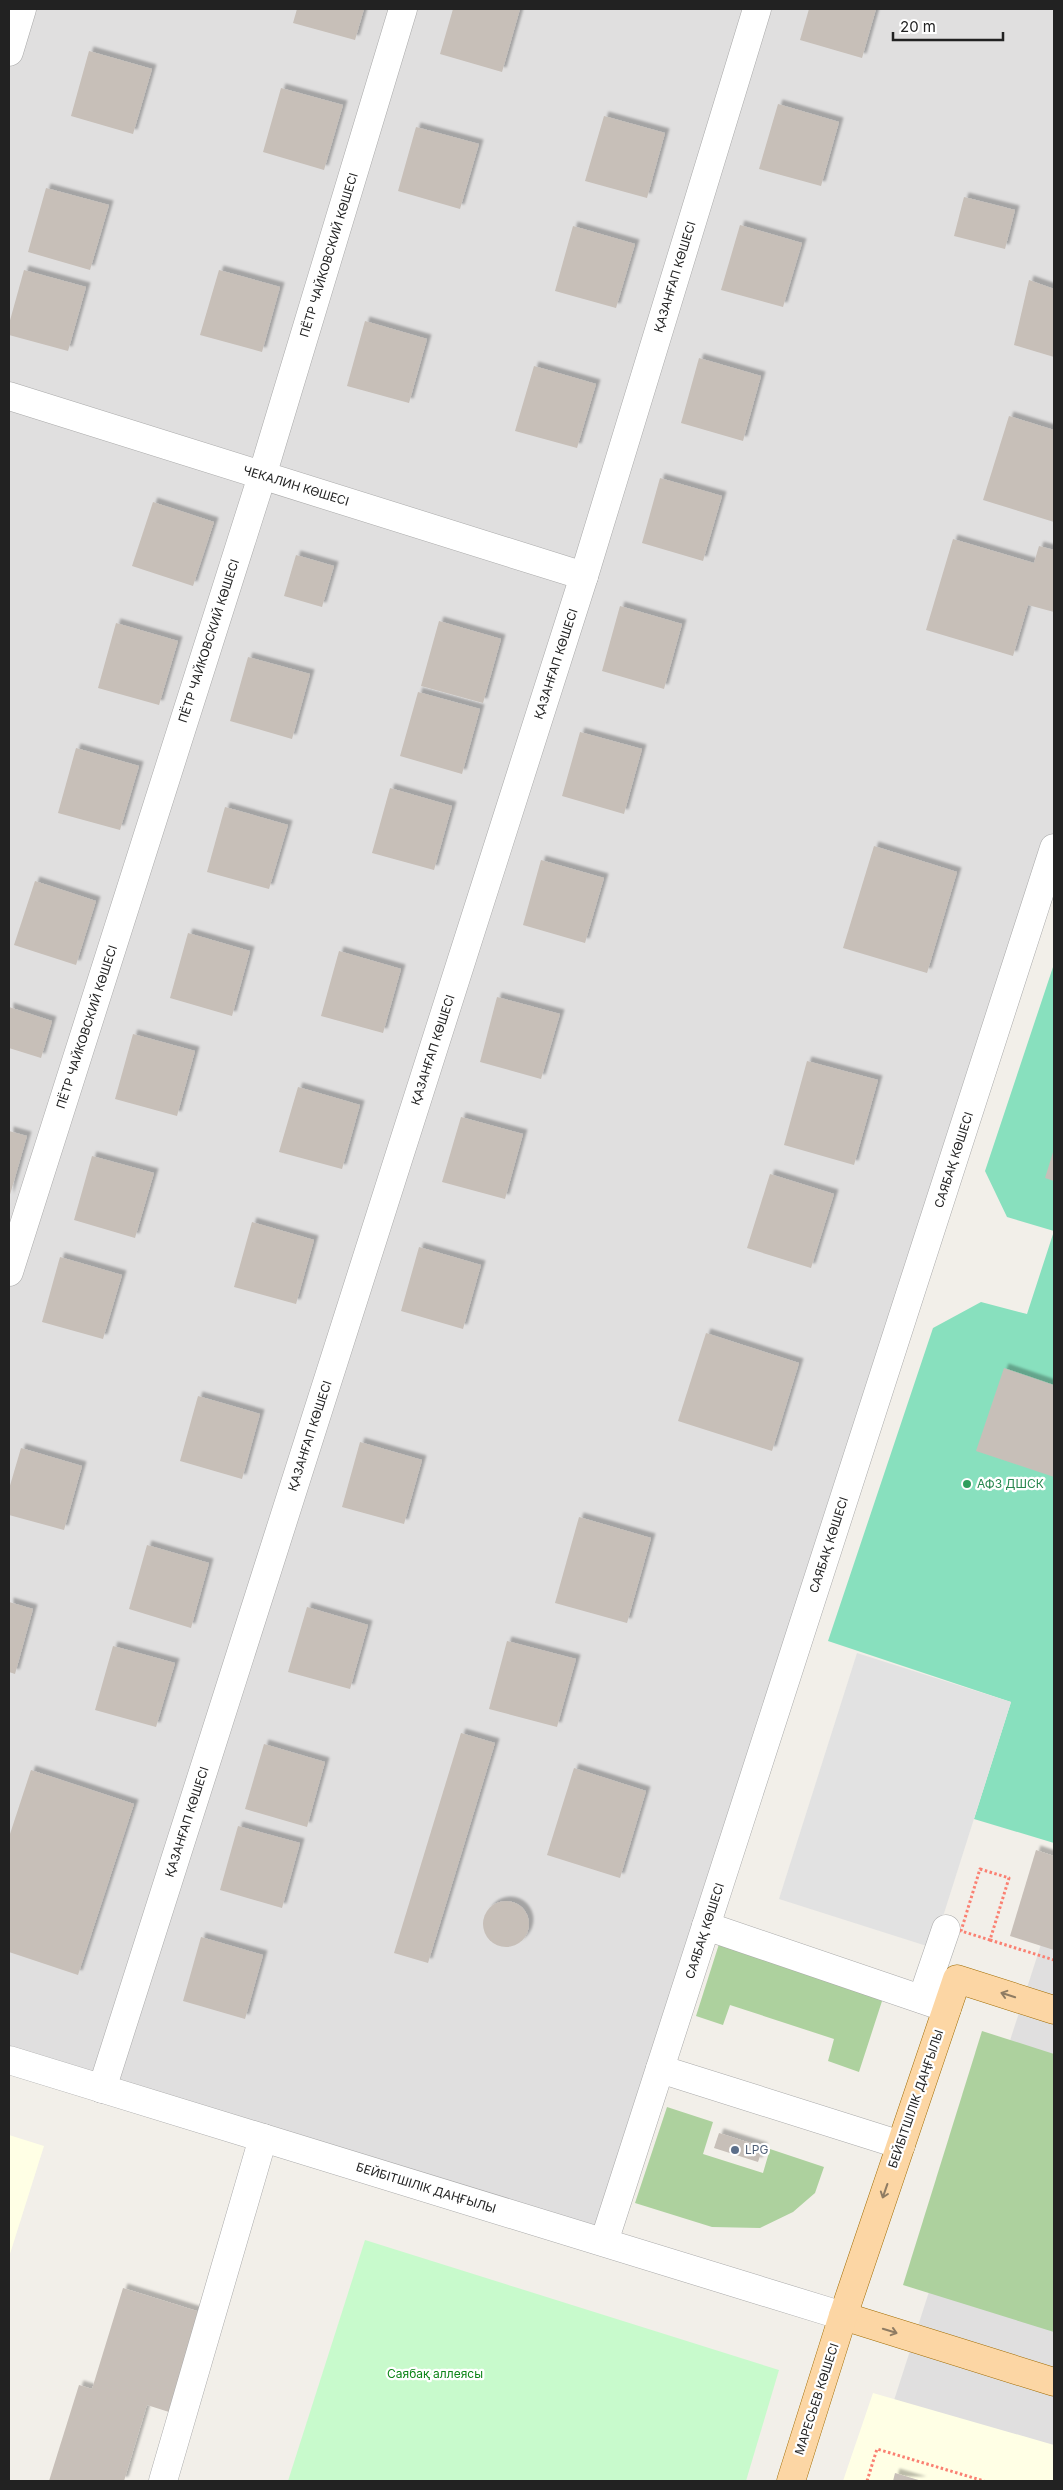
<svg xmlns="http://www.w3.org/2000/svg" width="1063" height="2490" viewBox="0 0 1063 2490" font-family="Inter,sans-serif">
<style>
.residential{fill:#e0dfdf}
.education{fill:#ffffe5}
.forest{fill:#add19e}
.park{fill:#c8facc}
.pitch{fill:#88e0be}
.parking{fill:#e2e2e2}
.building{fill:#c7bfb8;filter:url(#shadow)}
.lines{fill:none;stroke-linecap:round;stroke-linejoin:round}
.minor-casing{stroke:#a9a9a9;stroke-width:29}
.major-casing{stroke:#a06b00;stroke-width:29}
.path{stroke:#fa8072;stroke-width:3;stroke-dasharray:2.5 2.5;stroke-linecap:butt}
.minor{stroke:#fff;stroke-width:28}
.major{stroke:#fcd6a4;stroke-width:28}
.oneway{stroke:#8f7c63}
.leisure-dot{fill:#2e9e5b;stroke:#fff;stroke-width:2}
.service-dot{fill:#5c6f8a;stroke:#fff;stroke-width:2}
.labels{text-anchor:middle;stroke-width:4.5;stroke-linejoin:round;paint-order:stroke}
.street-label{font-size:12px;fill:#222;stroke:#fff}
.leisure-label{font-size:12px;fill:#27864d;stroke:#fff;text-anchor:start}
.service-label{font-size:12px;fill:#4e5e75;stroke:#fff;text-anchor:start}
.park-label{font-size:12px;fill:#0c8416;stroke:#fff}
</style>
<defs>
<filter id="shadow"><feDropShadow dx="4.5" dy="-4.5" stdDeviation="1" flood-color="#0004"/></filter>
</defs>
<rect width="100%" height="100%" fill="#f2efe9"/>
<g class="residential">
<path d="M9 9H1054V848L604 2242 9 2060Z"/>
<path d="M1054 1904V2481H868Z"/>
</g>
<g class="education">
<path d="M9 2135 44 2146 9 2257Z"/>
<path d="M873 2393 1054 2445V2481H843Z"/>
</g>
<g class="forest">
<path d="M719 1944 883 1998 859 2072 828 2061 834 2039 730 2005 723 2025 696 2016Z"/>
<path d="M982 2031 1054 2054V2332L903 2285Z"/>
<path d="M667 2107 713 2122 703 2154 763 2173 770 2149 824 2167 815 2193 793 2212 760 2228 712 2227 635 2203Z"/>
</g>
<path class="park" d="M365 2240 779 2370 746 2481H288Z"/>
<path class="pitch" d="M1054 964V1843L974 1819 1011 1702 828 1641 933 1328 981 1302 1027 1314 1054 1231 1007 1217 985 1171Z"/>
<path class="parking" d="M857 1653 1011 1702 933 1948 779 1899Z"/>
<g class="building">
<path d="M297 9H364L355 40 293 23Z"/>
<path d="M453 9H520L502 72 440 54Z"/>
<path d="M809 9H876L862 58 800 40Z"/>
<path d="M89 51 152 69 133 134 71 116Z"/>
<path d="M281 88 343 105 324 170 263 152Z"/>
<path d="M778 104 839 122 821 186 759 169Z"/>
<path d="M604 116 665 133 647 198 585 181Z"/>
<path d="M416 127 479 144 460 209 398 191Z"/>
<path d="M46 188 109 205 90 270 28 252Z"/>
<path d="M964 197 1015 210 1005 249 954 236Z"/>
<path d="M740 225 802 243 783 307 721 290Z"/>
<path d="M573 226 635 244 616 308 555 291Z"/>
<path d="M24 270 86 287 68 351 9 335V324Z"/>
<path d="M219 270 280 287 262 352 200 335Z"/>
<path d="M1029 280 1054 289V357L1014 345Z"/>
<path d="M365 321 427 339 409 403 347 386Z"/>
<path d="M699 358 761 376 743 441 681 423Z"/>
<path d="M534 366 596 384 577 448 515 431Z"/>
<path d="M1009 416 1054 430V522L983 500Z"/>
<path d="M660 478 722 496 703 561 642 543Z"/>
<path d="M153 502 214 522 193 586 132 566Z"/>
<path d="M953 539 1034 563 1039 546 1054 550V612L1028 605 1013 656 926 630Z"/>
<path d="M296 555 334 566 322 607 284 596Z"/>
<path d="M620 606 682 624 664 689 602 671Z"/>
<path d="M439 621 501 639 483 703 421 686Z"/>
<path d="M116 623 178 641 159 705 98 688Z"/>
<path d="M248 657 310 674 292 739 230 721Z"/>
<path d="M418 692 480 709 462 774 400 756Z"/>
<path d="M580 732 642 749 624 814 562 796Z"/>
<path d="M76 748 139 766 120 830 58 813Z"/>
<path d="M390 788 452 806 434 870 372 853Z"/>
<path d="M225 807 288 825 269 889 207 872Z"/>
<path d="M874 846 957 872 927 973 843 948Z"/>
<path d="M541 860 604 878 585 943 523 925Z"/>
<path d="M35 881 96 901 76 965 14 945Z"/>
<path d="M188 933 250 951 232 1016 170 998Z"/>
<path d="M339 951 401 969 383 1033 321 1016Z"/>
<path d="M497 997 560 1014 541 1079 480 1062Z"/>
<path d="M9 1007 52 1021 41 1058 9 1048Z"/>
<path d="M133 1034 195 1051 177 1116 115 1099Z"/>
<path d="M807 1061 878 1080 854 1165 784 1145Z"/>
<path d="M298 1087 360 1105 342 1169 279 1152Z"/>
<path d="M461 1117 523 1134 505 1199 442 1182Z"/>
<path d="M9 1131 27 1136 9 1198Z"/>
<path d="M1054 1149V1181L1045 1178Z"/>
<path d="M92 1156 154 1173 135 1238 74 1220Z"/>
<path d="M770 1174 834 1194 811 1268 747 1248Z"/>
<path d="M252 1222 314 1240 296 1304 234 1287Z"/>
<path d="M419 1247 481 1265 463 1329 401 1311Z"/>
<path d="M60 1257 122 1275 103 1339 42 1322Z"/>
<path d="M706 1333 799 1363 772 1451 678 1421Z"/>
<path d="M1004 1368 1054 1385V1477L976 1451Z"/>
<path d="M198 1396 260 1414 242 1479 180 1461Z"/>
<path d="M360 1442 422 1460 404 1524 342 1507Z"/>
<path d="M21 1448 82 1466 64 1530 9 1515V1489Z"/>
<path d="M579 1517 651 1538 627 1623 555 1603Z"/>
<path d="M147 1545 209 1563 191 1628 129 1609Z"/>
<path d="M9 1602 33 1609 15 1674 9 1672Z"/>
<path d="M307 1607 368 1625 350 1689 288 1672Z"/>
<path d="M507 1641 576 1659 557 1727 489 1709Z"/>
<path d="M113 1646 175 1663 156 1727 95 1710Z"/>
<path d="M461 1733 495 1743 428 1963 394 1953Z"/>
<path d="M264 1744 325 1762 307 1827 245 1809Z"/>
<path d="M574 1768 646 1791 620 1878 547 1855Z"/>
<path d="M31 1770 134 1804 78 1975 9 1952V1837Z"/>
<path d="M238 1826 300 1843 282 1908 220 1890Z"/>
<path d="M1036 1850 1054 1856V1950L1010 1936Z"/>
<circle cx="506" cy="1924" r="23"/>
<path d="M201 1937 263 1955 245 2019 183 2001Z"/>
<path d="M719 2133 763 2147 758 2162 714 2148Z"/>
<path d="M123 2288 200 2312 169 2412 147 2405 124 2481H49L79 2385 92 2389Z"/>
<path d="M895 2473 922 2481H893Z"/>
</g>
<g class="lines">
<defs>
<g id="minor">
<path d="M9 52 22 9"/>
<path d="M9 396 584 576"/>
<path d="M9 1272 262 476 403 9"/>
<path d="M706 1926 947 2008"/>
<path d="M922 1999 946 1929"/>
<path d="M9 2060 843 2316"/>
<path d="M660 2069 901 2145"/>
<path d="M102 2089 584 576 757 9"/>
<path d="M604 2242 1054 848"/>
<path d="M163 2481 263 2138"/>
</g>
<g id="major">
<path d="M843 2316 1054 2382"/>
<path d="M791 2481 843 2316 957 1979 1054 2010"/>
</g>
</defs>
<use href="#minor" class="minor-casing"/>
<use href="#major" class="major-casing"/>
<g class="path">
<path d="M980 1869 1009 1878 990 1940 961 1931Z"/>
<path d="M990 1940 1054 1960"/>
<path d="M867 2481 877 2449 984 2481"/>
</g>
<use href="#minor" class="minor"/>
<use href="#major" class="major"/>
</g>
<defs><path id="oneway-shaft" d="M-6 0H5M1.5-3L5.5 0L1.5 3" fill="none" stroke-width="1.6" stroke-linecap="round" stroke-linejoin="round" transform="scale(1.25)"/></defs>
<g class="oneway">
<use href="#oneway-shaft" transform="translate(1008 1995) rotate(-162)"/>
<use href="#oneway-shaft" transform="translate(885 2191) rotate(109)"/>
<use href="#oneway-shaft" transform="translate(890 2331) rotate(17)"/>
</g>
<circle class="leisure-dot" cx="967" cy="1484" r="5"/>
<circle class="service-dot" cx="735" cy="2150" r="5"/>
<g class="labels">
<g class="street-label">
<text transform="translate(329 255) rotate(-73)" y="4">ПЁТР ЧАЙКОВСКИЙ КӨШЕСІ</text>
<text transform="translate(675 277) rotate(-73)" y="4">ҚАЗАНҒАП КӨШЕСІ</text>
<text transform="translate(296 486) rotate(17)" y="4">ЧЕКАЛИН КӨШЕСІ</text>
<text transform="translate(209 641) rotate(-72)" y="4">ПЁТР ЧАЙКОВСКИЙ КӨШЕСІ</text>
<text transform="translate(556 664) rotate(-72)" y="4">ҚАЗАНҒАП КӨШЕСІ</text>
<text transform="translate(87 1027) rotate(-72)" y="4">ПЁТР ЧАЙКОВСКИЙ КӨШЕСІ</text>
<text transform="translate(433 1050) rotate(-72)" y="4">ҚАЗАНҒАП КӨШЕСІ</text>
<text transform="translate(954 1160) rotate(-72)" y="4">САЯБАҚ КӨШЕСІ</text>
<text transform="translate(310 1436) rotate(-72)" y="4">ҚАЗАНҒАП КӨШЕСІ</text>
<text transform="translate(829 1545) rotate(-72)" y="4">САЯБАҚ КӨШЕСІ</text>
<text transform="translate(187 1822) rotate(-72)" y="4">ҚАЗАНҒАП КӨШЕСІ</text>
<text transform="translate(705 1931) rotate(-72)" y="4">САЯБАҚ КӨШЕСІ</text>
<text transform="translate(916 2099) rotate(-71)" y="4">БЕЙБІТШІЛІК ДАҢҒЫЛЫ</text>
<text transform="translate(426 2188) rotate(17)" y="4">БЕЙБІТШІЛІК ДАҢҒЫЛЫ</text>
<text transform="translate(817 2399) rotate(-72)" y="4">МАРЕСЬЕВ КӨШЕСІ</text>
</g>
<g class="leisure-label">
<text x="977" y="1488">АФЗ ДШСК</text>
</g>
<g class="service-label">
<text x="745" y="2154">LPG</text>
</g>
<g class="park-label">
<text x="435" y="2378">Саябақ аллеясы</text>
</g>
</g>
<rect width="1063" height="2490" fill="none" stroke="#222222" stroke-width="20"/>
<path d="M893 32v8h110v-8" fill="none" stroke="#222222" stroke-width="2.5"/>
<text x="900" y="32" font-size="15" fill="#222222" stroke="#ffffff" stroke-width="4" paint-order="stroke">20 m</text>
</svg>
